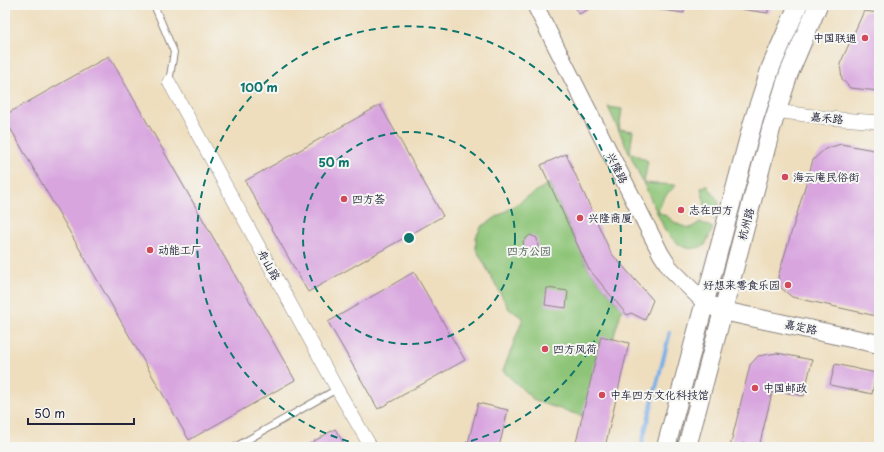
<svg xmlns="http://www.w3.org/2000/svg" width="884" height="452" viewBox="0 0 884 452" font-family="'Playpen Sans','LXGW WenKai TC',sans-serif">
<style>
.green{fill:#8dc477;stroke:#587359}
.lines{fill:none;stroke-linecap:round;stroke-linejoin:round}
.stream{stroke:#7bafe8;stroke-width:4}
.building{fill:#d8a5df}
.service-casing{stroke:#88807c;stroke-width:8}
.minor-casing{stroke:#88807c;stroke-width:14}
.tertiary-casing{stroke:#88807c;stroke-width:18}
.secondary-casing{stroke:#88807c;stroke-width:20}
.service{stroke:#fff;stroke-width:6}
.minor{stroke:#fff;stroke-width:13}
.tertiary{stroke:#fff;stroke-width:16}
.secondary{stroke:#fff;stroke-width:18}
.ring{fill:none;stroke:#0f766e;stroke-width:2;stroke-dasharray:7 5}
.poi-dot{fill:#d1495b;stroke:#f6f6f2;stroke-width:1.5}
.labels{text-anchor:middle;stroke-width:4;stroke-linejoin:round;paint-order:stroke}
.poi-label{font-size:11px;fill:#22223b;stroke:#f6f6f2;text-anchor:start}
.street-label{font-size:11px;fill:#22223b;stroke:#f6f6f2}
.park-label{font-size:11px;fill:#475b50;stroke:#f6f6f2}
.centre{fill:#0f766e;stroke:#f6f6f2;stroke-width:2}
.ring-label{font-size:12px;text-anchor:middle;font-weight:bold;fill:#0f766e;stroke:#f6f6f2;stroke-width:4;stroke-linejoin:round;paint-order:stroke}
</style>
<rect width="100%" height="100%" fill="#f6f6f2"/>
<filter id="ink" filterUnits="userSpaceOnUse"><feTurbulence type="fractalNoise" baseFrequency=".025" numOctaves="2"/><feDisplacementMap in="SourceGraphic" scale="8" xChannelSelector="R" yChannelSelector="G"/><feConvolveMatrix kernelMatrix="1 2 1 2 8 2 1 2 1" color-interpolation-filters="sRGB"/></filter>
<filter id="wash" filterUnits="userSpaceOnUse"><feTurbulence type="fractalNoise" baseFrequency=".012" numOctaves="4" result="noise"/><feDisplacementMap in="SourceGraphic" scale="16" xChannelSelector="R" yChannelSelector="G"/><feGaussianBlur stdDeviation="0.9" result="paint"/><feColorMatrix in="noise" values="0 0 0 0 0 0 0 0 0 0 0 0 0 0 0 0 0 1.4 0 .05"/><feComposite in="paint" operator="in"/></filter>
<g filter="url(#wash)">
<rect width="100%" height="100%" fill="#eedebe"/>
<g class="green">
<path d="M608 107 622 109 619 129 633 131 630 152 648 161 644 183 677 185C667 193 661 199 658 212 673 217 673 226 691 228L700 222 713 228 705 245C686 254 677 245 665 230Z"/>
<path d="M549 183 588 268 622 309 613 339 582 416 535 401 503 371 523 318 509 309 476 249V237L481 227Z"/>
<path d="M707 185 719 202 714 220 706 209 701 188Z"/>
</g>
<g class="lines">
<path class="stream" d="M641 447 670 332"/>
</g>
<g id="blocks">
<g class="building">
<path d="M574 5H597L579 14Z"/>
<path d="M624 5H685L684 13Z"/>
<path d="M711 5H768V13Z"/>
<path d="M864 11 879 13V91L850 88 842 79 840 64Z"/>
<path d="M109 56 295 380 189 440 5 119V115Z"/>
<path d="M380 105 443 216 308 292 245 181Z"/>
<path d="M841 144 879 151V299L876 316 792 297 781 288 778 277 813 160 825 149Z"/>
<path d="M566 154 611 253 653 300 645 320 631 313 627 315 588 268 541 165Z"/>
<path d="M530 235 537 238 538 247 532 252 524 249 523 241Z"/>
<path d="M414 272 465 360 378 409 328 322Z"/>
<path d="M547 288 568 291 566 308 545 305Z"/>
<path d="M601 336 629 343 605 447H575Z"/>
<path d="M777 353 812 360 804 396 778 391 772 393 759 447 743 443 742 447H730L750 365 758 356Z"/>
<path d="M835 364 876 373 872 394 830 385Z"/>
<path d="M478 403 508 410 499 447H467Z"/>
<path d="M335 429 346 447H304Z"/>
</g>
</g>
</g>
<g filter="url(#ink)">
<use href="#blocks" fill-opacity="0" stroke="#88807c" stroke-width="1"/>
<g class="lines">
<defs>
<g id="service">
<path d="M154 5 174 52 169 82"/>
<path d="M235 447 337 389"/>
</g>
<g id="minor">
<path d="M169 82 337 389 371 447"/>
<path d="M776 111 828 118 879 122"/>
</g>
<path id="tertiary" d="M535 5 661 254 670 268 704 302"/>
<g id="secondary">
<path d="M712 306 723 311 879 344"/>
<path d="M666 447 753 122 771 67 798 5"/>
<path d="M687 447 771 129 789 73 818 5"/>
</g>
</defs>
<use href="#service" class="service-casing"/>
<use href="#minor" class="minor-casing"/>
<use href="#tertiary" class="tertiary-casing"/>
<use href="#secondary" class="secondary-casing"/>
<use href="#service" class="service"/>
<use href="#minor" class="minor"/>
<use href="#tertiary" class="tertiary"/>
<use href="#secondary" class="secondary"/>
</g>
</g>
<g class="ring">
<circle cx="409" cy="238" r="106"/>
<path d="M372 447A212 212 0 1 1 446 447"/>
</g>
<g class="poi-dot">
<circle cx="865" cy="38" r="4"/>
<circle cx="785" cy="177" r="4"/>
<circle cx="344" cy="199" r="4"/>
<circle cx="681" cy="210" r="4"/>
<circle cx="580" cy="218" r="4"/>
<circle cx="150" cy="250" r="4"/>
<circle cx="788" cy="285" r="4"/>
<circle cx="545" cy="349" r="4"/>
<circle cx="755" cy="388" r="4"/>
<circle cx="602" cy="395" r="4"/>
</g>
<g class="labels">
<g class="poi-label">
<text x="857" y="42" text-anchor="end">中国联通</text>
<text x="793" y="181">海云庵民俗街</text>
<text x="352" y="203">四方荟</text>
<text x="689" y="214">志在四方</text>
<text x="588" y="222">兴隆商厦</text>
<text x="158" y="254">动能工厂</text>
<text x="780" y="289" text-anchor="end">好想来零食乐园</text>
<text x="553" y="353">四方风荷</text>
<text x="763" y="392">中国邮政</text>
<text x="610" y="399">中车四方文化科技馆</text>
</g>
<g class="street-label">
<text transform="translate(827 118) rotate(6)" y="4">嘉禾路</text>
<text transform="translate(617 168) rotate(63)" y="4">兴隆路</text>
<text transform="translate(746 224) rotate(-75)" y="4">杭州路</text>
<text transform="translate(269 265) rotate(61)" y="4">舟山路</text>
<text transform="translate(801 327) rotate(12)" y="4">嘉定路</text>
</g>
<g class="park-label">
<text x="529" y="255">四方公园</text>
</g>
</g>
<circle cx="409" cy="238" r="6" class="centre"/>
<g class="ring-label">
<text x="259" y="92">100 m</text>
<text x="334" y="167">50 m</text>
</g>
<rect width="884" height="452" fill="none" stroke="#f6f6f2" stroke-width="20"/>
<path d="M28 418v6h106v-6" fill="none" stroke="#22223b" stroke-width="2"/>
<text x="34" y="418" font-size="12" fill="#22223b" stroke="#f6f6f2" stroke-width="3" paint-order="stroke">50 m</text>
</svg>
